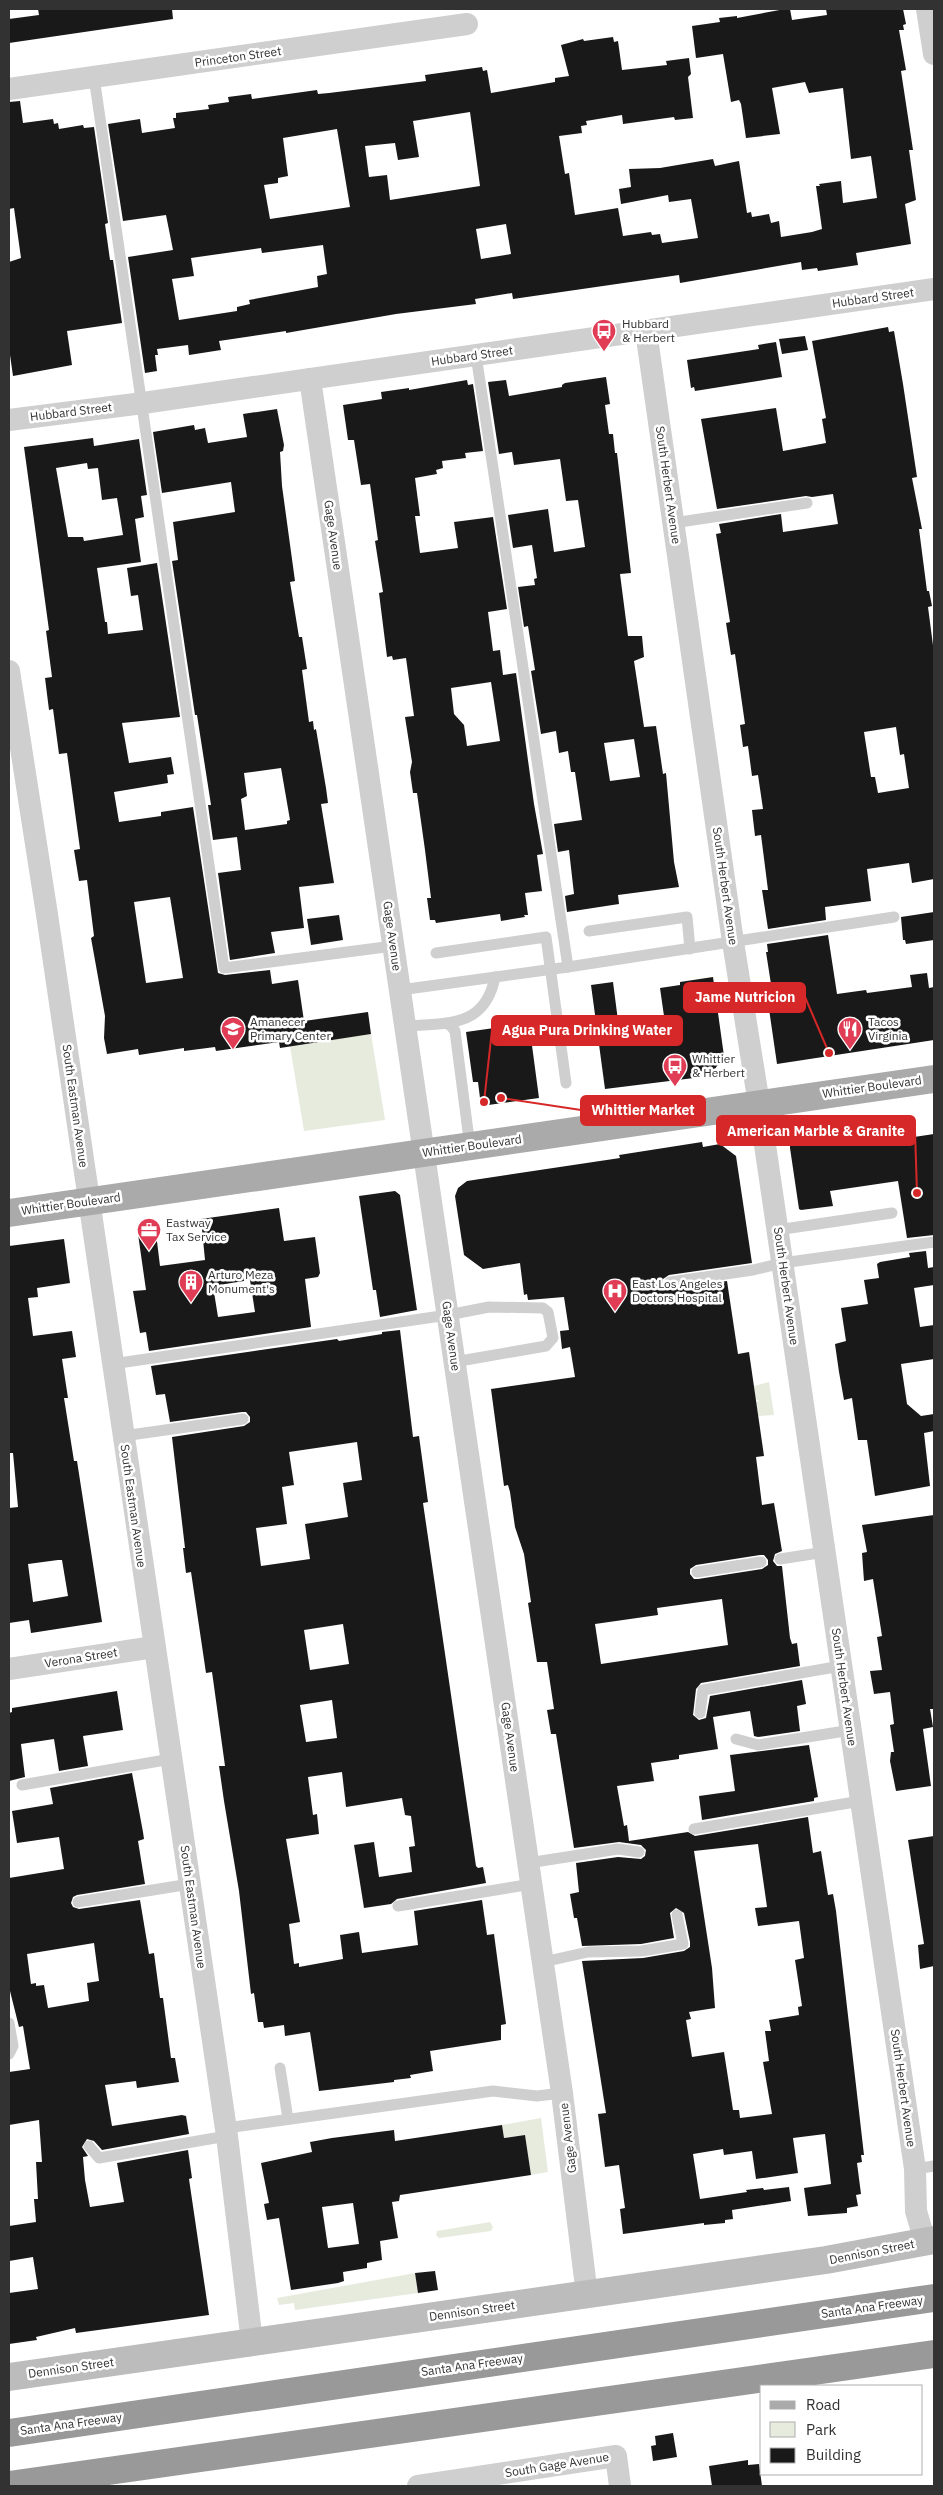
<svg xmlns="http://www.w3.org/2000/svg" width="943" height="2495" viewBox="0 0 943 2495" font-family="'IBM Plex Sans',sans-serif">
<style>
.green{fill:#e6ebde}
.building{fill:#191919;fill-rule:evenodd}
.lines{fill:none;stroke-linecap:round;stroke-linejoin:round}
.lane{stroke:#cfcfcf;stroke-width:11}
.street{stroke:#cfcfcf;stroke-width:22}
.secondary{stroke:#bcbcbc;stroke-width:28}
.primary{stroke:#aaa;stroke-width:28}
.highway{stroke:#999;stroke-width:28}
.labels{text-anchor:middle;stroke-width:5;stroke-linejoin:round;paint-order:stroke}
.street-label{font-size:12px;fill:#323232;stroke:#fff}
.poi-label{font-size:12px;fill:#323232;stroke:#fff;text-anchor:start}
.leader{fill:none;stroke:#d62828;stroke-width:2}
.callout-dot{fill:#d62828;stroke:#fff;stroke-width:2}
.callout{fill:#d62828;stroke:#d62828;stroke-width:2}
.callout-label{font-size:14px;text-anchor:middle;font-weight:bold;fill:#fff}
</style>
<rect width="100%" height="100%" fill="#fff"/>
<g class="green">
<path d="M371 1034 385 1120 304 1131 290 1046Z"/>
<path d="M769 1382 774 1415 758 1416 756 1402 759 1401 755 1399 754 1386Z"/>
<path d="M541 2118 548 2172 531 2175 525 2135 504 2138 502 2125Z"/>
<path d="M490 2222 493 2227 491 2231 439 2238 436 2235 437 2231Z"/>
<path d="M415 2273 418 2293 295 2310 294 2303 279 2305 277 2298Z"/>
</g>
<g class="building">
<path d="M38 9H172L173 19 9 43V19L39 15Z"/>
<path d="M785 9H790L792 20 827 15 826 9H903L906 24 903 25 904 30H899L906 70 901 71 913 150H909L916 200 905 204 911 244 856 253 858 265 818 271 817 268 802 270 801 262 680 283 679 275 513 299 512 293 475 299 476 304 396 314 286 333V331L219 341 221 350 189 355 188 345 157 349 158 355H155L157 371 145 373 128 257 173 250 166 215 123 221 108 124 140 119 142 133 175 128 173 118H176V113L209 109 208 105 229 102 228 97 251 94 252 99 317 90 318 94 329 93 426 81 425 75 482 67 483 71 487 70 491 93 555 82V78L569 76 561 45 583 39 584 41 613 37 614 42 618 41 622 70 667 65 666 61 689 58 691 74 688 77 693 118 675 120 674 117 623 124 622 115 586 121 587 125 581 126 582 133 559 136 565 174 569 173 575 215 618 208 623 236 651 232 652 235 660 234 662 243 698 238 691 199 669 202 668 195 621 204 619 189 631 187 629 169 660 168 713 159 715 166 739 161 747 213 751 212 752 217 769 214 771 223 779 221 781 237 812 232 822 229 816 186H820L819 184 841 181 843 203 877 198 871 156 851 159 843 88 809 93 805 82 772 88 780 134 746 138 741 104 739 100 731 102 723 54 696 58 692 26 720 22 719 18 737 16V18ZM470 112 480 186 390 200 387 175 369 177 365 146 395 143 398 160 419 157 413 121ZM337 129 350 207 270 219 264 185 278 183V178L288 176 283 138ZM506 224 511 254 481 259 476 229ZM323 245 327 274 317 276 318 287 249 300 250 304 237 307V311L179 320 172 279 194 276 191 258 261 248 262 253Z"/>
<path d="M20 101 23 123 53 119 54 124 58 123 59 129 83 125 84 128 94 127 108 223 105 224 110 260H113L122 323 67 331 72 365 13 376 9 348V262L21 258 14 208 9 209V102Z"/>
<path d="M888 327 889 332 894 331 903 384 917 477 912 478 922 529H919L927 591H929L932 606 928 607 934 653V879L912 883 909 863 867 869 871 901 825 907 826 920 768 929 762 890H768L761 835 755 836 752 810 763 809 758 775 752 776 748 746 743 747 740 725 745 724 735 654 731 655 726 623 730 622 716 534 721 533 719 524 781 514 783 532 838 524 833 494 812 497 806 496 717 509 701 419 776 408 783 451 826 443 822 419 826 418 812 341ZM896 727 900 755 904 754 909 788 878 793 875 777H871L864 732Z"/>
<path d="M805 336 808 350 782 354 779 339Z"/>
<path d="M776 342 782 377 695 391 694 387 691 388 687 360 759 349 758 345Z"/>
<path d="M606 377 610 404 605 405 609 434H613L615 453H617L631 573 620 574 628 636H642L644 657 634 661 644 727 656 726 663 774 666 773 674 862 679 887 618 895 619 904 567 912 565 896 574 894 569 850 558 852 554 824 582 820 575 772H571L568 751 559 753 556 731 541 734 531 671 535 670 528 626 524 627 518 587 535 585 534 579 537 578 532 545 513 548 508 515 548 509 554 552 585 547 578 500 566 501 560 459 514 465 512 452 499 454 488 382 506 380 509 396 562 387V385L565 383ZM634 739 640 777 610 781 604 743Z"/>
<path d="M467 380 468 385 473 384 483 451 465 453 466 458 442 461 443 468 436 470 437 474 415 478 420 516H415L420 553 458 548 454 522 493 517 507 609 488 612 493 651 500 650 503 675 516 673 534 804 543 854 537 855 542 891 525 893 528 915H524L525 917 501 921 500 914 436 923 435 920H430L427 898H431L425 850 417 793H413L410 772 412 762 405 717 414 716 406 658 393 660 392 656 387 657 379 593 383 592 375 541 378 540 370 484 361 485 354 440H348L343 405 382 399 381 392 409 388V390ZM491 682 500 741 467 746 464 725 454 714 451 688Z"/>
<path d="M277 409 284 445 283 451 280 452 282 486 295 581 290 582 299 637H302L307 669 302 670 309 722 313 721 314 730 316 729 326 788 328 803 321 804 334 883 299 887 304 928 271 932 275 953 230 960 218 873 241 870 237 837 213 840 208 805H211L197 715H195L172 561 178 560 173 522 235 512 231 482 162 493 153 432 194 425 195 430 205 428 208 443 247 437 243 414ZM281 768 290 820 287 821V824L245 830 241 799 247 796 244 773Z"/>
<path d="M93 438 94 446 139 439 147 495 141 496 144 517 135 519 141 562 97 568 105 622H107L108 634 143 630 138 595 131 596 127 568 157 563 180 717 122 723 129 763 171 757 174 774 167 775 168 783 114 792 119 822 161 816V812L193 807 218 973 225 975 270 970 272 984 298 980 304 1021 368 1012 371 1034 280 1048 279 1042 216 1051 215 1047 184 1051V1048L139 1055 138 1049 107 1054 104 1038 105 1016 91 938 94 936 87 880 79 881 74 850 80 849 67 753 59 754 53 709 49 710 45 678 52 677 46 631 49 630 24 447ZM87 463 88 469 98 468 102 500 117 498 123 535 84 541 83 537H68L56 468ZM170 897 183 978 146 983 134 902Z"/>
<path d="M934 912V940L906 944 905 940H903L901 917Z"/>
<path d="M339 915 343 940 311 945 307 919Z"/>
<path d="M828 935 837 994 866 990 867 993 912 987 910 975 927 973 929 988 934 987V1040L777 1064 769 1009H773V997L766 952H768L767 944Z"/>
<path d="M713 977 724 1056 710 1076 605 1089 591 985 613 982 620 1036 666 1030 660 988 680 985V982Z"/>
<path d="M529 1023 539 1098 481 1106 478 1082H473L466 1032Z"/>
<path d="M883 1122 889 1124 912 1123 914 1137 934 1134V1235L907 1238 898 1181 830 1191 833 1206 801 1210 799 1209 790 1148V1143L798 1134Z"/>
<path d="M702 1142 703 1147 720 1144 736 1156 752 1263 669 1275 663 1279V1284L667 1289H671L727 1281 738 1354 749 1352 764 1456 756 1457 762 1505 774 1503 782 1551 775 1554 773 1561 777 1566H782L790 1638 792 1644 797 1643 800 1666 701 1683 696 1689 693 1715 699 1720 706 1718 710 1696 802 1680 806 1704 797 1706 800 1731 758 1737 754 1736 750 1711 713 1717 718 1749 679 1755V1759L651 1763 654 1781 617 1786 624 1826 627 1825 629 1841 688 1832 695 1836 808 1817 813 1853 821 1851 828 1895 833 1894 836 1911 864 2155H861L862 2162 857 2163 861 2194 856 2195 858 2206 847 2208V2213L808 2216 804 2188 831 2184 825 2134 793 2138 798 2173 756 2179 752 2151 724 2155 723 2149 693 2154 700 2199 747 2192 746 2190 763 2188 764 2190 789 2187 791 2201 732 2210 733 2219 725 2220V2223L704 2225V2223L623 2234 620 2209 625 2208 619 2165 605 2167 598 2114 606 2113 582 1961 643 1958 684 1951 690 1947V1942L684 1913 676 1908 670 1913 674 1938 641 1944 582 1946 577 1918H574L570 1894 579 1892 576 1863 618 1857 641 1859 645 1856 646 1850 641 1845 619 1842 574 1848 556 1734H551L547 1710 554 1709 547 1662H537L528 1603 531 1602 524 1554 515 1527 510 1492 508 1485 504 1486 491 1389 575 1377 570 1347 562 1349 560 1331 569 1330 564 1297 528 1300 527 1294 524 1295 520 1263 483 1269 464 1255 455 1196 458 1188 467 1181 620 1158 619 1155ZM760 1555H764L768 1560V1565L762 1569 698 1579H694L690 1574V1569L696 1565ZM722 1599 728 1645 601 1664 595 1624 658 1615 657 1608ZM758 1844 767 1907 755 1908 758 1926 799 1921 804 1958 795 1960 802 2006 798 2007 799 2015 769 2020 771 2031H765L769 2061 763 2062 772 2114 740 2118 739 2110H733L724 2052 692 2057 686 2020 691 2019 689 2012 715 2008 712 1968 694 1851Z"/>
<path d="M395 1191 400 1195 417 1310 380 1317 376 1290H373L359 1196Z"/>
<path d="M279 1208 284 1241 315 1237 320 1273 318 1277 305 1279 311 1327 149 1351 146 1332 140 1333 133 1291 146 1290 137 1227 155 1225 160 1266 205 1260 201 1219ZM250 1280 255 1312 218 1317 213 1286Z"/>
<path d="M64 1239 70 1283 37 1288 38 1297 28 1298 33 1336 72 1331 76 1357 62 1359 68 1398H64L74 1461H77L102 1622 31 1633 29 1620 9 1623V1508L18 1507 13 1453H10L9 1445V1246ZM58 1560H62L68 1596 33 1602 28 1564Z"/>
<path d="M926 1251 928 1268 934 1267V1285L914 1288 920 1327 934 1325V1359L901 1364 907 1404 921 1416 934 1414V1431L924 1433 930 1486 875 1496 867 1440H858L852 1398 844 1400 839 1372 835 1344 846 1341 841 1308 868 1304 864 1280 879 1278 877 1264 880 1262 910 1257 909 1253Z"/>
<path d="M400 1330 413 1437 419 1436 428 1502 423 1503 430 1551 476 1866 478 1868 483 1867 486 1883 397 1899 391 1904 364 1908 354 1845 374 1842 379 1877 412 1872 409 1847 415 1846 411 1816 405 1815 402 1798 346 1807 342 1772 308 1777 313 1815 317 1814 319 1834 286 1839 300 1922 289 1924 294 1964 299 1963V1967L343 1959 340 1935 359 1932 362 1953 418 1945 414 1911 482 1900 487 1935 494 1934 506 2024 501 2025V2040L430 2051 433 2071 410 2075 411 2078 394 2080V2082L319 2091 310 2032 285 2036 284 2025 264 2028 263 2022H258L254 1993 251 1994 239 1891 224 1801 219 1766H225L213 1679 212 1672 206 1673 191 1572 186 1573 183 1548H185L172 1437 244 1426 250 1422V1417L246 1412H242L170 1422 165 1394 156 1395 151 1366 337 1339 339 1341 382 1334V1332ZM357 1442 362 1480 343 1483 348 1517 305 1524 310 1559 261 1566 256 1528 287 1524 282 1487 294 1485 289 1452ZM343 1624 349 1664 310 1670 304 1630ZM332 1700 337 1738 306 1742 300 1705Z"/>
<path d="M934 1515V1709H930L933 1727 923 1729 931 1786 896 1791 890 1761 891 1752H894L890 1725 894 1724 890 1692 874 1694 870 1671 882 1670 877 1637 882 1636 873 1579 864 1581 862 1553 867 1552 862 1525Z"/>
<path d="M117 1691 123 1730 83 1736 88 1766 59 1771 54 1739 21 1744 25 1777 9 1781V1713L12 1712V1708Z"/>
<path d="M809 1745 818 1797 814 1798V1801L702 1820 699 1796 735 1791 730 1755Z"/>
<path d="M132 1773 143 1832 144 1839 138 1841 145 1884 77 1895 73 1897 71 1903 73 1907 79 1909 140 1900 149 1954 154 1953 160 1998H163L171 2058H175L179 2082 137 2088 136 2081 105 2085 112 2126 182 2115 186 2116 189 2134 102 2150 94 2141 87 2139 82 2147 88 2156 83 2157 85 2180 90 2207 124 2202 117 2163 188 2150 192 2178 189 2179 209 2315 76 2333 75 2328 36 2337 37 2340 9 2344V2293L38 2289 33 2257 9 2261V2226L36 2222 34 2199H38L36 2162H42L39 2120 9 2125V2072L30 2069 23 2026 19 2027 9 1987V1878L64 1869 59 1837 17 1843 12 1811 53 1804 50 1788ZM94 1943 99 1981 87 1983 89 2001 48 2008 44 1985 36 1986V1983L31 1984 27 1954Z"/>
<path d="M934 1836V1966L920 1969 918 1945 924 1944 908 1840Z"/>
<path d="M502 2125 504 2138 525 2135 531 2175 400 2195 399 2201 392 2202 398 2238 380 2241 382 2260 367 2263V2268L343 2272 344 2281 338 2283 291 2290 279 2218 267 2220 264 2204 269 2203 261 2163 312 2152 310 2142 332 2138 394 2130 395 2141ZM353 2203 359 2244 328 2248 322 2207Z"/>
<path d="M435 2271 438 2290 418 2293 415 2273Z"/>
<path d="M673 2433 677 2457 653 2461 651 2446 656 2445 655 2436Z"/>
<path d="M748 2460V2465L759 2464 762 2486H712L709 2466Z"/>
</g>
<g class="lines">
<g class="lane">
<path d="M94 77 224 968 393 946"/>
<path d="M476 355 568 967"/>
<path d="M673 523 807 503"/>
<path d="M589 931 687 917 690 949"/>
<path d="M436 953 546 937 566 1083"/>
<path d="M400 990 568 967 894 917"/>
<path d="M446 1023 451 1026 455 1031 470 1147"/>
<path d="M405 1026C447 1023 485 1028 495 977"/>
<path d="M777 1230 892 1213"/>
<path d="M670 1282 753 1270 782 1263 934 1242"/>
<path d="M112 1364 448 1315 489 1307 543 1308 548 1312 553 1338 546 1346 454 1362"/>
<path d="M123 1436 243 1419"/>
<path d="M780 1559 825 1552"/>
<path d="M697 1572 761 1562"/>
<path d="M700 1713 703 1690 841 1666"/>
<path d="M736 1739 758 1745 851 1730"/>
<path d="M22 1785 171 1759"/>
<path d="M694 1829 861 1801"/>
<path d="M528 1863 618 1849 639 1852"/>
<path d="M78 1902 190 1884"/>
<path d="M398 1906 532 1884"/>
<path d="M543 1962 588 1952 642 1951 683 1944 677 1915"/>
<path d="M9 2023 13 2046 9 2054"/>
<path d="M280 2068 288 2119"/>
<path d="M226 2128 493 2091 537 2096 562 2093"/>
<path d="M89 2146 99 2158 227 2136"/>
<path d="M915 2169 934 2166"/>
</g>
<g class="street">
<path d="M927 9 934 54"/>
<path d="M9 89 467 24"/>
<path d="M646 331 733 942 759 1104 915 2169 916 2211 925 2242"/>
<path d="M310 379 562 2093 587 2295"/>
<path d="M9 420 143 403 934 289"/>
<path d="M9 671 46 908 227 2136 252 2342"/>
<path d="M9 1669 154 1647"/>
<path d="M418 2486 616 2456 620 2486"/>
</g>
<path class="secondary" d="M9 2377 826 2260 934 2240"/>
<path class="primary" d="M9 1213 934 1079"/>
<g class="highway">
<path d="M9 2433 934 2298"/>
<path d="M9 2485 934 2354"/>
</g>
</g>
<defs>
<symbol id="bus-pin" viewBox="-11 -11 22 30"><path d="M0 17L-7.5 6A9.5 9.5 0 1 1 7.5 6Z" fill="#e13c55" stroke="#fff"/><path d="M-5-6H5V4H4V6H2V4H-2V6H-4V4H-5ZM-3.5-4V0h7V-4ZM-3.5 1.2v1.5H-2V1.2ZM2 1.2v1.5H3.5V1.2Z" fill="#fff"/></symbol>
<symbol id="school-pin" viewBox="-11 -11 22 30"><path d="M0 17L-7.5 6A9.5 9.5 0 1 1 7.5 6Z" fill="#e13c55" stroke="#fff"/><path d="M0-5L7-2L0 1L-7-2ZM-4 1L0 2.5L4 1V4Q0 6-4 4Z" fill="#fff"/></symbol>
<symbol id="restaurant-pin" viewBox="-11 -11 22 30"><path d="M0 17L-7.5 6A9.5 9.5 0 1 1 7.5 6Z" fill="#e13c55" stroke="#fff"/><path d="M-5-6h1v4h1v-4h1v4h1v-4h1v5L-1.5 .5V6h-2V.5L-5-1ZM5-6V6H3V1.5H1.5Q1.5-4 5-6Z" fill="#fff"/></symbol>
<symbol id="office-pin" viewBox="-11 -11 22 30"><path d="M0 17L-7.5 6A9.5 9.5 0 1 1 7.5 6Z" fill="#e13c55" stroke="#fff"/><path d="M-6-3h4V-5.5h4V-3h4V5H-6ZM-1-4.5V-3h2v-1.5ZM-6 0V1H6V0Z" fill="#fff"/></symbol>
<symbol id="building-pin" viewBox="-11 -11 22 30"><path d="M0 17L-7.5 6A9.5 9.5 0 1 1 7.5 6Z" fill="#e13c55" stroke="#fff"/><path d="M-4-6H4V6H1V3H-1V6H-4ZM-2.5-4.3h1.7v1.8h-1.7ZM.8-4.3h1.7v1.8H.8ZM-2.5-1h1.7V.8h-1.7ZM.8-1h1.7V.8H.8Z" fill="#fff"/></symbol>
<symbol id="hospital-pin" viewBox="-11 -11 22 30"><path d="M0 17L-7.5 6A9.5 9.5 0 1 1 7.5 6Z" fill="#e13c55" stroke="#fff"/><path d="M-5-5h3v3.5h4V-5h3V5h-3V1.5h-4V5h-3Z" fill="#fff"/></symbol>
</defs>
<g fill-rule="evenodd">
<use href="#bus-pin" x="590" y="317" width="28" height="38"/>
<use href="#school-pin" x="219" y="1015" width="28" height="38"/>
<use href="#restaurant-pin" x="836" y="1015" width="28" height="38"/>
<use href="#bus-pin" x="661" y="1052" width="28" height="38"/>
<use href="#office-pin" x="135" y="1216" width="28" height="38"/>
<use href="#building-pin" x="177" y="1268" width="28" height="38"/>
<use href="#hospital-pin" x="601" y="1277" width="28" height="38"/>
</g>
<g class="labels">
<g class="street-label">
<text transform="translate(238 57) rotate(-8)" y="4">Princeton Street</text>
<text transform="translate(873 298) rotate(-8)" y="4">Hubbard Street</text>
<text transform="translate(472 356) rotate(-8)" y="4">Hubbard Street</text>
<text transform="translate(71 412) rotate(-7)" y="4">Hubbard Street</text>
<text transform="translate(668 485) rotate(82)" y="4">South Herbert Avenue</text>
<text transform="translate(333 535) rotate(82)" y="4">Gage Avenue</text>
<text transform="translate(725 886) rotate(82)" y="4">South Herbert Avenue</text>
<text transform="translate(392 936) rotate(82)" y="4">Gage Avenue</text>
<text transform="translate(872 1087) rotate(-8)" y="4">Whittier Boulevard</text>
<text transform="translate(75 1106) rotate(82)" y="4">South Eastman Avenue</text>
<text transform="translate(472 1146) rotate(-8)" y="4">Whittier Boulevard</text>
<text transform="translate(71 1204) rotate(-8)" y="4">Whittier Boulevard</text>
<text transform="translate(786 1286) rotate(82)" y="4">South Herbert Avenue</text>
<text transform="translate(451 1336) rotate(82)" y="4">Gage Avenue</text>
<text transform="translate(133 1506) rotate(82)" y="4">South Eastman Avenue</text>
<text transform="translate(81 1658) rotate(-9)" y="4">Verona Street</text>
<text transform="translate(844 1687) rotate(82)" y="4">South Herbert Avenue</text>
<text transform="translate(510 1737) rotate(82)" y="4">Gage Avenue</text>
<text transform="translate(193 1907) rotate(82)" y="4">South Eastman Avenue</text>
<text transform="translate(903 2088) rotate(82)" y="4">South Herbert Avenue</text>
<text transform="translate(568 2138) rotate(-97)" y="4">Gage Avenue</text>
<text transform="translate(872 2252) rotate(-11)" y="4">Dennison Street</text>
<text transform="translate(872 2307) rotate(-8)" y="4">Santa Ana Freeway</text>
<text transform="translate(472 2311) rotate(-8)" y="4">Dennison Street</text>
<text transform="translate(472 2365) rotate(-8)" y="4">Santa Ana Freeway</text>
<text transform="translate(71 2368) rotate(-8)" y="4">Dennison Street</text>
<text transform="translate(71 2424) rotate(-8)" y="4">Santa Ana Freeway</text>
<text transform="translate(557 2465) rotate(-9)" y="4">South Gage Avenue</text>
</g>
<g class="poi-label">
<text x="622" y="328">Hubbard<tspan x="622" dy="14">&amp; Herbert</tspan></text>
<text x="250" y="1026">Amanecer<tspan x="250" dy="14">Primary Center</tspan></text>
<text x="868" y="1026">Tacos<tspan x="868" dy="14">Virginia</tspan></text>
<text x="692" y="1063">Whittier<tspan x="692" dy="14">&amp; Herbert</tspan></text>
<text x="166" y="1227">Eastway<tspan x="166" dy="14">Tax Service</tspan></text>
<text x="208" y="1279">Arturo Meza<tspan x="208" dy="14">Monument's</tspan></text>
<text x="632" y="1288">East Los Angeles<tspan x="632" dy="14">Doctors Hospital</tspan></text>
</g>
</g>
<path class="leader" d="M829 1053L805 997M484 1102L492 1030M501 1098L581 1110M917 1193L915 1131"/>
<g class="callout-dot">
<circle cx="829" cy="1053" r="5"/>
<circle cx="484" cy="1102" r="5"/>
<circle cx="501" cy="1098" r="5"/>
<circle cx="917" cy="1193" r="5"/>
</g>
<g class="callout">
<rect x="684" y="983" width="121" height="29" rx="5"/>
<rect x="492" y="1016" width="190" height="29" rx="5"/>
<rect x="581" y="1096" width="124" height="29" rx="5"/>
<rect x="717" y="1116" width="198" height="29" rx="5"/>
</g>
<g class="callout-label">
<text x="745" y="1002">Jame Nutricion</text>
<text x="587" y="1035">Agua Pura Drinking Water</text>
<text x="643" y="1115">Whittier Market</text>
<text x="816" y="1136">American Marble &amp; Granite</text>
</g>
<rect width="943" height="2495" fill="none" stroke="#323232" stroke-width="20"/>
<rect x="760" y="2385" width="162" height="90" fill="#ffffff" stroke="#adadad"/>
<rect x="770" y="2401" width="25" height="8" fill="#aaaaaa" stroke="#adadad"/>
<text x="806" y="2410" font-size="15" fill="#323232">Road</text>
<rect x="770" y="2422" width="25" height="15" fill="#e6ebde" stroke="#adadad"/>
<text x="806" y="2435" font-size="15" fill="#323232">Park</text>
<rect x="770" y="2448" width="25" height="15" fill="#191919" stroke="#adadad"/>
<text x="806" y="2460" font-size="15" fill="#323232">Building</text>
</svg>
